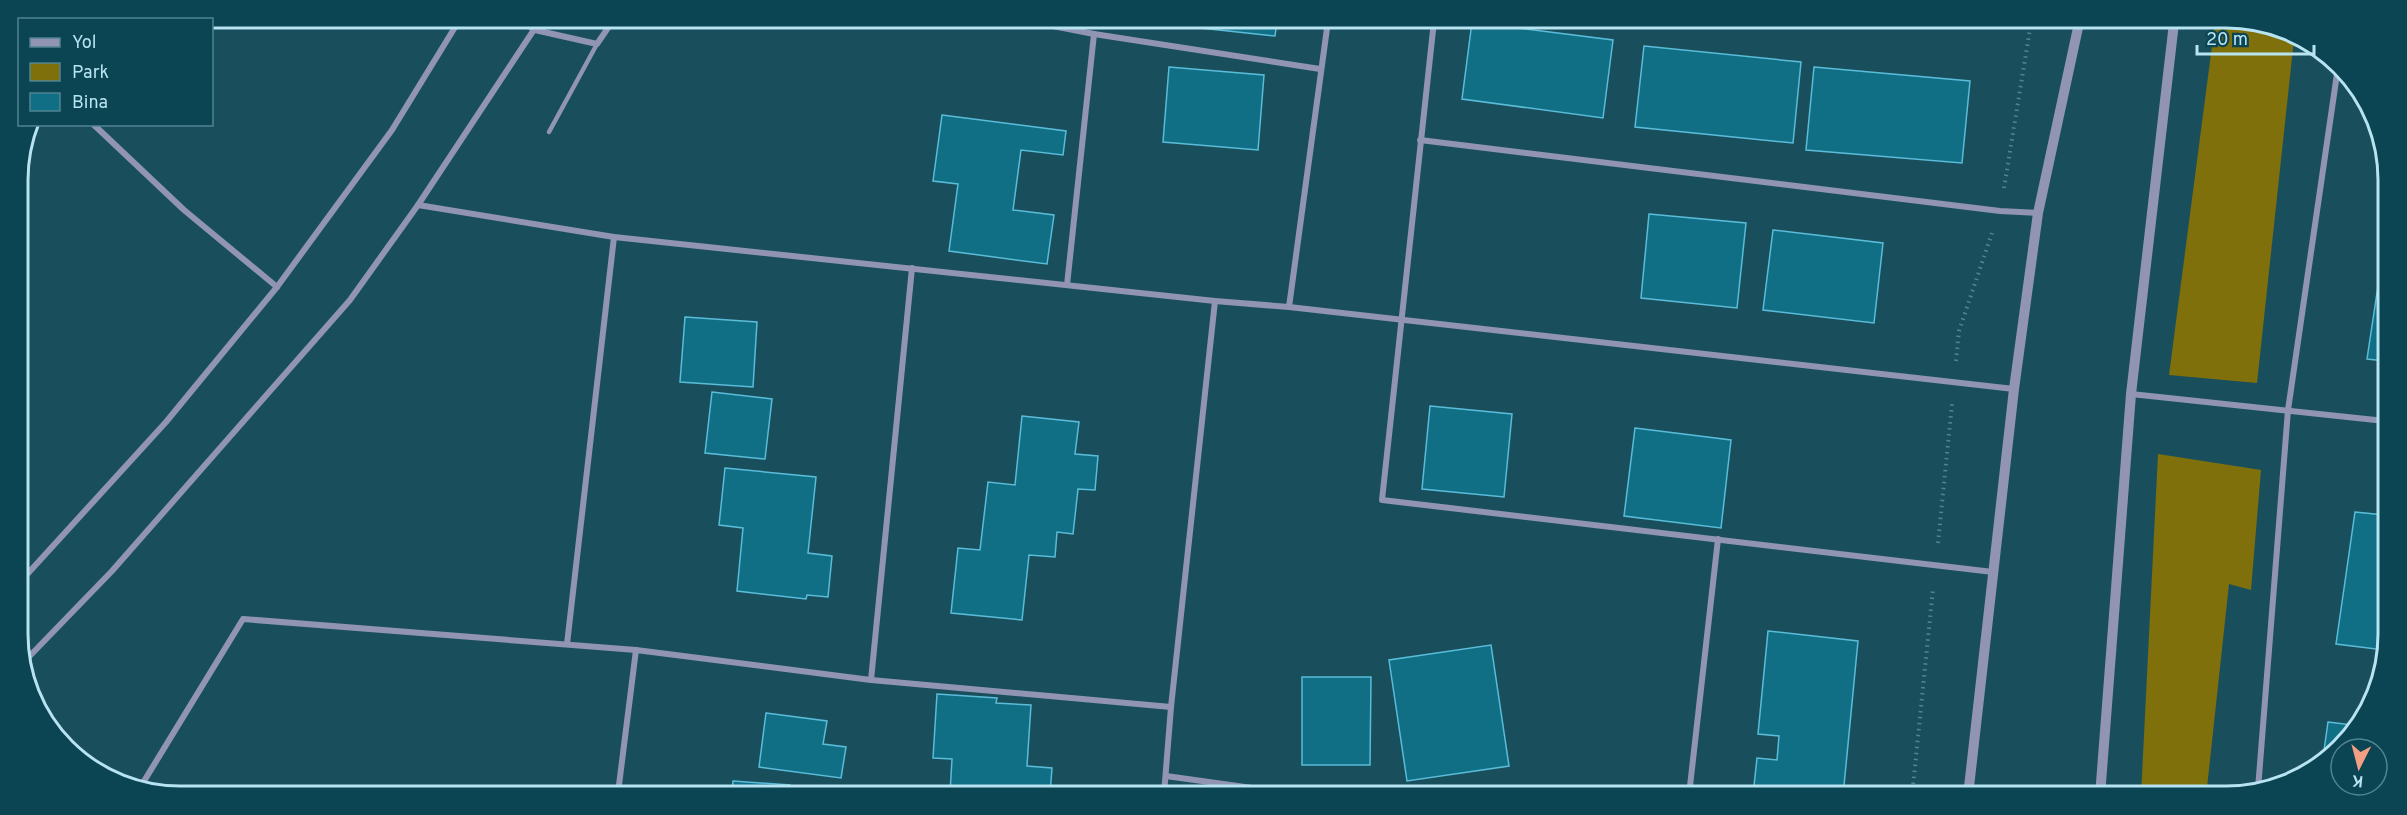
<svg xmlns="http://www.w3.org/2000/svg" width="2407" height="815" viewBox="0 0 2407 815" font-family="Overpass,sans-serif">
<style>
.green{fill:#7f700b}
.building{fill:#106f85;stroke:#5abcd8;stroke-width:1.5}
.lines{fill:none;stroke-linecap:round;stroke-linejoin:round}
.path{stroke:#528593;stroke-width:4;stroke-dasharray:1.5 4.5;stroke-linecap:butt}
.service{stroke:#9195b3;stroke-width:4.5}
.minor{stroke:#9195b3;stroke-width:6}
.tertiary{stroke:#9195b3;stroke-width:10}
.rim{fill:none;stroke:#b8e4f2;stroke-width:3}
</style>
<rect width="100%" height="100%" fill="#194f5d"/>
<g class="green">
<path d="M2215 23 2269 24 2294 39 2257 383 2169 375Z"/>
<path d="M2158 454 2261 470 2251 590 2229 584 2206 797 2141 796Z"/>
</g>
<g class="building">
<path d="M1165 21H1277L1275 36 1164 24Z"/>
<path d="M1472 22 1613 40 1603 118 1462 99Z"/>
<path d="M1644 46 1801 62 1793 143 1635 127Z"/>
<path d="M1169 67 1264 75 1258 150 1163 142Z"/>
<path d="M1814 67 1970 81 1962 163 1806 150Z"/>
<path d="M942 115 1066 131 1063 155 1021 150 1013 210 1054 215 1047 264 949 251 958 184 933 181Z"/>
<path d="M1649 214 1746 223 1737 308 1641 298Z"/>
<path d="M1773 230 1883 243 1874 323 1763 310Z"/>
<path d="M2386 233 2385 361 2367 359Z"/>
<path d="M685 317 757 322 753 387 680 382Z"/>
<path d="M712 392 772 399 765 459 705 453Z"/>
<path d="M1430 406 1512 414 1504 497 1422 489Z"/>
<path d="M1022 416 1079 422 1075 454 1098 456 1095 490 1078 489 1073 534 1057 532 1055 557 1029 555 1022 620 951 613 958 548 980 550 988 482 1015 485Z"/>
<path d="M1635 428 1731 440 1721 528 1624 516Z"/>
<path d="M725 468 816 477 808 553 832 556 828 597 807 595 806 599 737 591 743 528 719 525Z"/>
<path d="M2355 512 2384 515V650L2336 644Z"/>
<path d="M1768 631 1858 641 1843 796 1753 795 1757 758 1777 760 1779 736 1758 734Z"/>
<path d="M1491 645 1509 766 1407 781 1389 660Z"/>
<path d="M1302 677H1371L1370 765H1302Z"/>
<path d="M937 694 997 698 996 703 1031 705 1027 766 1052 768 1050 794 950 793 952 759 933 758Z"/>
<path d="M766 713 827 721 823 744 846 747 841 778 759 767Z"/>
<path d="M2328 722 2361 726 2326 763 2322 765Z"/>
<path d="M733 781 790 785 789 793H732Z"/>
</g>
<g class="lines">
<g class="path">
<path d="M2004 188 2031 23"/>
<path d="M1956 361 1959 331 1992 233"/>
<path d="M1938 543 1952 404"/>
<path d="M1912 796 1933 589"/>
</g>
<path class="service" d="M549 132 597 44"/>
<g class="minor">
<path d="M518 19 535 30 597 44 614 19"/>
<path d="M1022 20 1094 34 1320 69"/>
<path d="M1434 21 1382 500 1993 572"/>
<path d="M93 124 184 210 277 287"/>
<path d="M1420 140 2000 211 2038 213"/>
<path d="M418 205 614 237 1215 301 1289 307 2014 389"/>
<path d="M1067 285 1094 34"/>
<path d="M1289 307 1328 21"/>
<path d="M2131 394 2385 421"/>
<path d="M21 581 166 422 277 287 392 130 460 19"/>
<path d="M567 644 614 237"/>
<path d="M21 665 112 571 350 300 418 205 541 19"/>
<path d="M871 680 912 268"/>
<path d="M1166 776 1296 794"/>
<path d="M2258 789 2288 410 2338 67"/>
<path d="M138 791 243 619 636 650 871 680 1171 707"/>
<path d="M618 793 636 650"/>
<path d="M1164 794 1171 707 1215 301"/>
<path d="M1689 795 1718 539"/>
</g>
<g class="tertiary">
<path d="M1968 796 2014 389 2038 213 2079 23"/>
<path d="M2100 796 2131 394 2174 23"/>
</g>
</g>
<path d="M0 0H2407V815H0ZM180 28H2226A152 152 0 0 1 2378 180V634A152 152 0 0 1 2226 786H180A152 152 0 0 1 28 634V180A152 152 0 0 1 180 28Z" fill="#0b4452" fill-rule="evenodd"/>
<path class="rim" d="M180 28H2226A152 152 0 0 1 2378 180V634A152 152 0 0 1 2226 786H180A152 152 0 0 1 28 634V180A152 152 0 0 1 180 28Z"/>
<rect x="18" y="18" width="195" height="108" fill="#0b4452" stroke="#508492" stroke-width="1.5"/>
<rect x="30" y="38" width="30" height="9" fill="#9195b3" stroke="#508492" stroke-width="1.5"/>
<text x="72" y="48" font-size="18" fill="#b8e4f2">Yol</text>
<rect x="30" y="63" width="30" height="18" fill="#7f700b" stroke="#508492" stroke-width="1.5"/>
<text x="72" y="78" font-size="18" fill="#b8e4f2">Park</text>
<rect x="30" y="93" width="30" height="18" fill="#106f85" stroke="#508492" stroke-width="1.5"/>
<text x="72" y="108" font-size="18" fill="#b8e4f2">Bina</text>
<g transform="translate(2359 767) rotate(186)"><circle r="28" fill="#0b4452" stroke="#508492" stroke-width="1.5"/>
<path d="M0-4.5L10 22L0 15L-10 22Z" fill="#f39f83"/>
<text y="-9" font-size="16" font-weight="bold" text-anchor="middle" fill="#b8e4f2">K</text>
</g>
<path d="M2197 45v9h117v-9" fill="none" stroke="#b8e4f2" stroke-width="3"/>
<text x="2206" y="45" font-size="18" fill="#b8e4f2" stroke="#0b4452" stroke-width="4.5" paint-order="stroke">20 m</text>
</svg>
